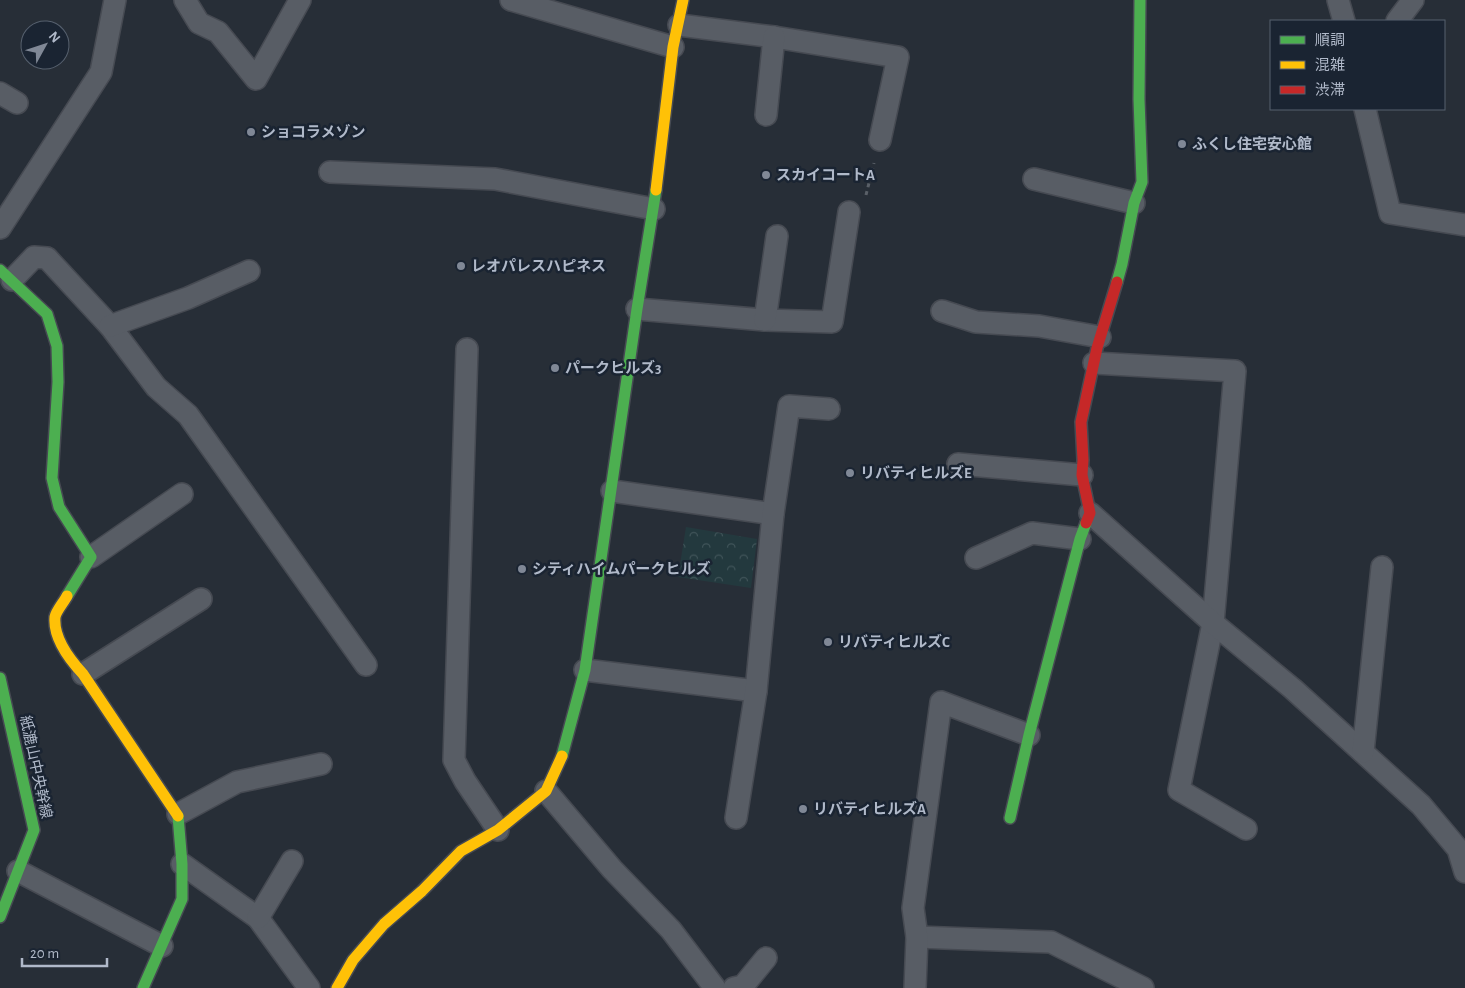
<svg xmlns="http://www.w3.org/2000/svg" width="1465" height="988" viewBox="0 0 1465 988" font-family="'Alegreya Sans','Noto Sans JP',sans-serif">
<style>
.forest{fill:url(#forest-crowns)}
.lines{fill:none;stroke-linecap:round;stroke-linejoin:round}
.street-casing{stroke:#464a52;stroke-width:24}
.fast-casing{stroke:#464a52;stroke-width:14}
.slow-casing{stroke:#464a52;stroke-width:14}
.jam-casing{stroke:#464a52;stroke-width:14}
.path{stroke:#5a6068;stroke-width:3;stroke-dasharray:4 4;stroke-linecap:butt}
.street{stroke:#585d65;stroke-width:21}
.fast{stroke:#4caf50;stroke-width:11}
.slow{stroke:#ffc107;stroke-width:11}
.jam{stroke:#c62828;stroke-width:11}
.poi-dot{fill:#808896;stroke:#1a2432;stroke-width:2}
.labels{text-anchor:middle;stroke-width:5;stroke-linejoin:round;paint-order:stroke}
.poi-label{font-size:15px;font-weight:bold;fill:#b0b9c9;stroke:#1a2432;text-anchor:start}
.street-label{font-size:15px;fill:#b0b9c9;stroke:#1a2432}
</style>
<defs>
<pattern id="forest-crowns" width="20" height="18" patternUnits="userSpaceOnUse" patternTransform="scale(1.25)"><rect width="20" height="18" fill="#23393e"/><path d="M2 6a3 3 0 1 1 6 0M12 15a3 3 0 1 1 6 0" fill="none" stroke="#405459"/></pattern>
</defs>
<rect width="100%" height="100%" fill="#272e37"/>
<path class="forest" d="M686 527 757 539 751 588 678 577Z"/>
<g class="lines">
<defs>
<g id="street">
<path d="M185 0 199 23 218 32 256 79 300 0"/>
<path d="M511 0 673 47"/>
<path d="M1338 0 1344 21"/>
<path d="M1397 21 1413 0"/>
<path d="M679 25 774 37 898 57 880 140"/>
<path d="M0 93 17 103"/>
<path d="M1365 109 1390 213 1465 225"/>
<path d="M766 115 774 37"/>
<path d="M330 172 495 179 654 209"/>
<path d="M1034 179 1134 203"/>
<path d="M0 228 101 72 115 0"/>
<path d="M12 280 34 257 47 258 110 326 156 387 188 415 366 665"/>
<path d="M637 309 765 320 832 322 849 212"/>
<path d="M942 311 976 322 1039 326 1100 337"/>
<path d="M765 320 777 236"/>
<path d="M110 326 188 298 249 271"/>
<path d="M467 349 454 760 465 781 498 830"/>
<path d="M1094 363 1235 371 1213 623 1179 790 1246 829"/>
<path d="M958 464 1082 475"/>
<path d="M612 491 773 514"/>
<path d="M1090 513 1213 623 1293 689 1421 805 1458 849 1465 872"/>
<path d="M91 557 182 494"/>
<path d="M976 558 1032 533 1080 539"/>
<path d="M585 670 756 691"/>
<path d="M83 674 201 599"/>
<path d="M1363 752 1382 567"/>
<path d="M546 791 612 869 671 930 715 988"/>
<path d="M178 814 237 782 321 764"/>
<path d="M736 818 756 691 773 514 789 406 829 409"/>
<path d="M182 864 258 918 309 988"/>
<path d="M18 871 162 946"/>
<path d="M258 918 292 861"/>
<path d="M917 937 1051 942 1143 988"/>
<path d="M734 988 743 986 766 958"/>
<path d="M915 988 917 937 913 908 941 702 1029 735"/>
</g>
<g id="fast">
<path d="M0 270 47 314 57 346 58 382 52 478 59 507 91 557 67 596"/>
<path d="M1117 282 1122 264 1134 203 1142 182 1139 99 1140 0"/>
<path d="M0 678 34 830 0 917"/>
<path d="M562 756 585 670 637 309 656 190"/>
<path d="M1010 818 1029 735 1080 539 1086 523"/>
<path d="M143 988 182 899V864L178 816"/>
</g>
<g id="slow">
<path d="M656 190 673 47 683 0"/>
<path d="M67 596C64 602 56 611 55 617 53 638 70 660 83 674L178 816"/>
<path d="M337 988 353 960 384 924 422 891 461 851 498 830 546 791 562 756"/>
</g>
<path id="jam" d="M1086 523 1090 513 1082 475 1083 460 1081 422 1097 348 1117 282"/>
</defs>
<use href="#street" class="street-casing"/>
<use href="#fast" class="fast-casing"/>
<use href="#slow" class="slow-casing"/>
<use href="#jam" class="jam-casing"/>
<path class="path" d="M866 195 874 163"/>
<use href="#street" class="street"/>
<use href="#fast" class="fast"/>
<use href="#slow" class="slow"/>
<use href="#jam" class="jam"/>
</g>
<g class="poi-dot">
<circle cx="251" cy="132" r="5"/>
<circle cx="1182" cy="144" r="5"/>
<circle cx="766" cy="175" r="5"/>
<circle cx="461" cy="266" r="5"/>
<circle cx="555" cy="368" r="5"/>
<circle cx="850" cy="473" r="5"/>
<circle cx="522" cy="569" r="5"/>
<circle cx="828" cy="642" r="5"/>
<circle cx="803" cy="809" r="5"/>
</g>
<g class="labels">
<g class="poi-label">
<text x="261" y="137">ショコラメゾン</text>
<text x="1192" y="149">ふくし住宅安心館</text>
<text x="776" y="180">スカイコートA</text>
<text x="471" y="271">レオパレスハピネス</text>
<text x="565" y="373">パークヒルズ3</text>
<text x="860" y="478">リバティヒルズE</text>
<text x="532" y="574">シティハイムパークヒルズ</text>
<text x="838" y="647">リバティヒルズC</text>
<text x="813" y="814">リバティヒルズA</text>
</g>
<g class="street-label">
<text transform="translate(36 767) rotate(78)" y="5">紙漉山中央幹線</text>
</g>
</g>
<rect x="1270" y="20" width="175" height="90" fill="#1a2432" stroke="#56606e"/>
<rect x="1280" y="36" width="25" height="8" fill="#4caf50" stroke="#56606e"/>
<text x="1315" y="45" font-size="15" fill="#b0b9c9">順調</text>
<rect x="1280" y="61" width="25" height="8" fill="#ffc107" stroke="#56606e"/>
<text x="1315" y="70" font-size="15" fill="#b0b9c9">混雑</text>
<rect x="1280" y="86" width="25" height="8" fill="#c62828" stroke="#56606e"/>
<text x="1315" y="95" font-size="15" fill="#b0b9c9">渋滞</text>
<g transform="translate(45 45) rotate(50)"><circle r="24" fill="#1a2432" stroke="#56606e"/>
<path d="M0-4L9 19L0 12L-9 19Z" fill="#808896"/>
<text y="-8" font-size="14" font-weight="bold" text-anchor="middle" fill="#b0b9c9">N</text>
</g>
<path d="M22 958v8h85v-8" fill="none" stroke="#b0b9c9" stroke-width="2.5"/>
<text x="30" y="958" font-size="15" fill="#b0b9c9" stroke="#1a2432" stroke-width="4" paint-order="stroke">20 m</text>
</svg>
